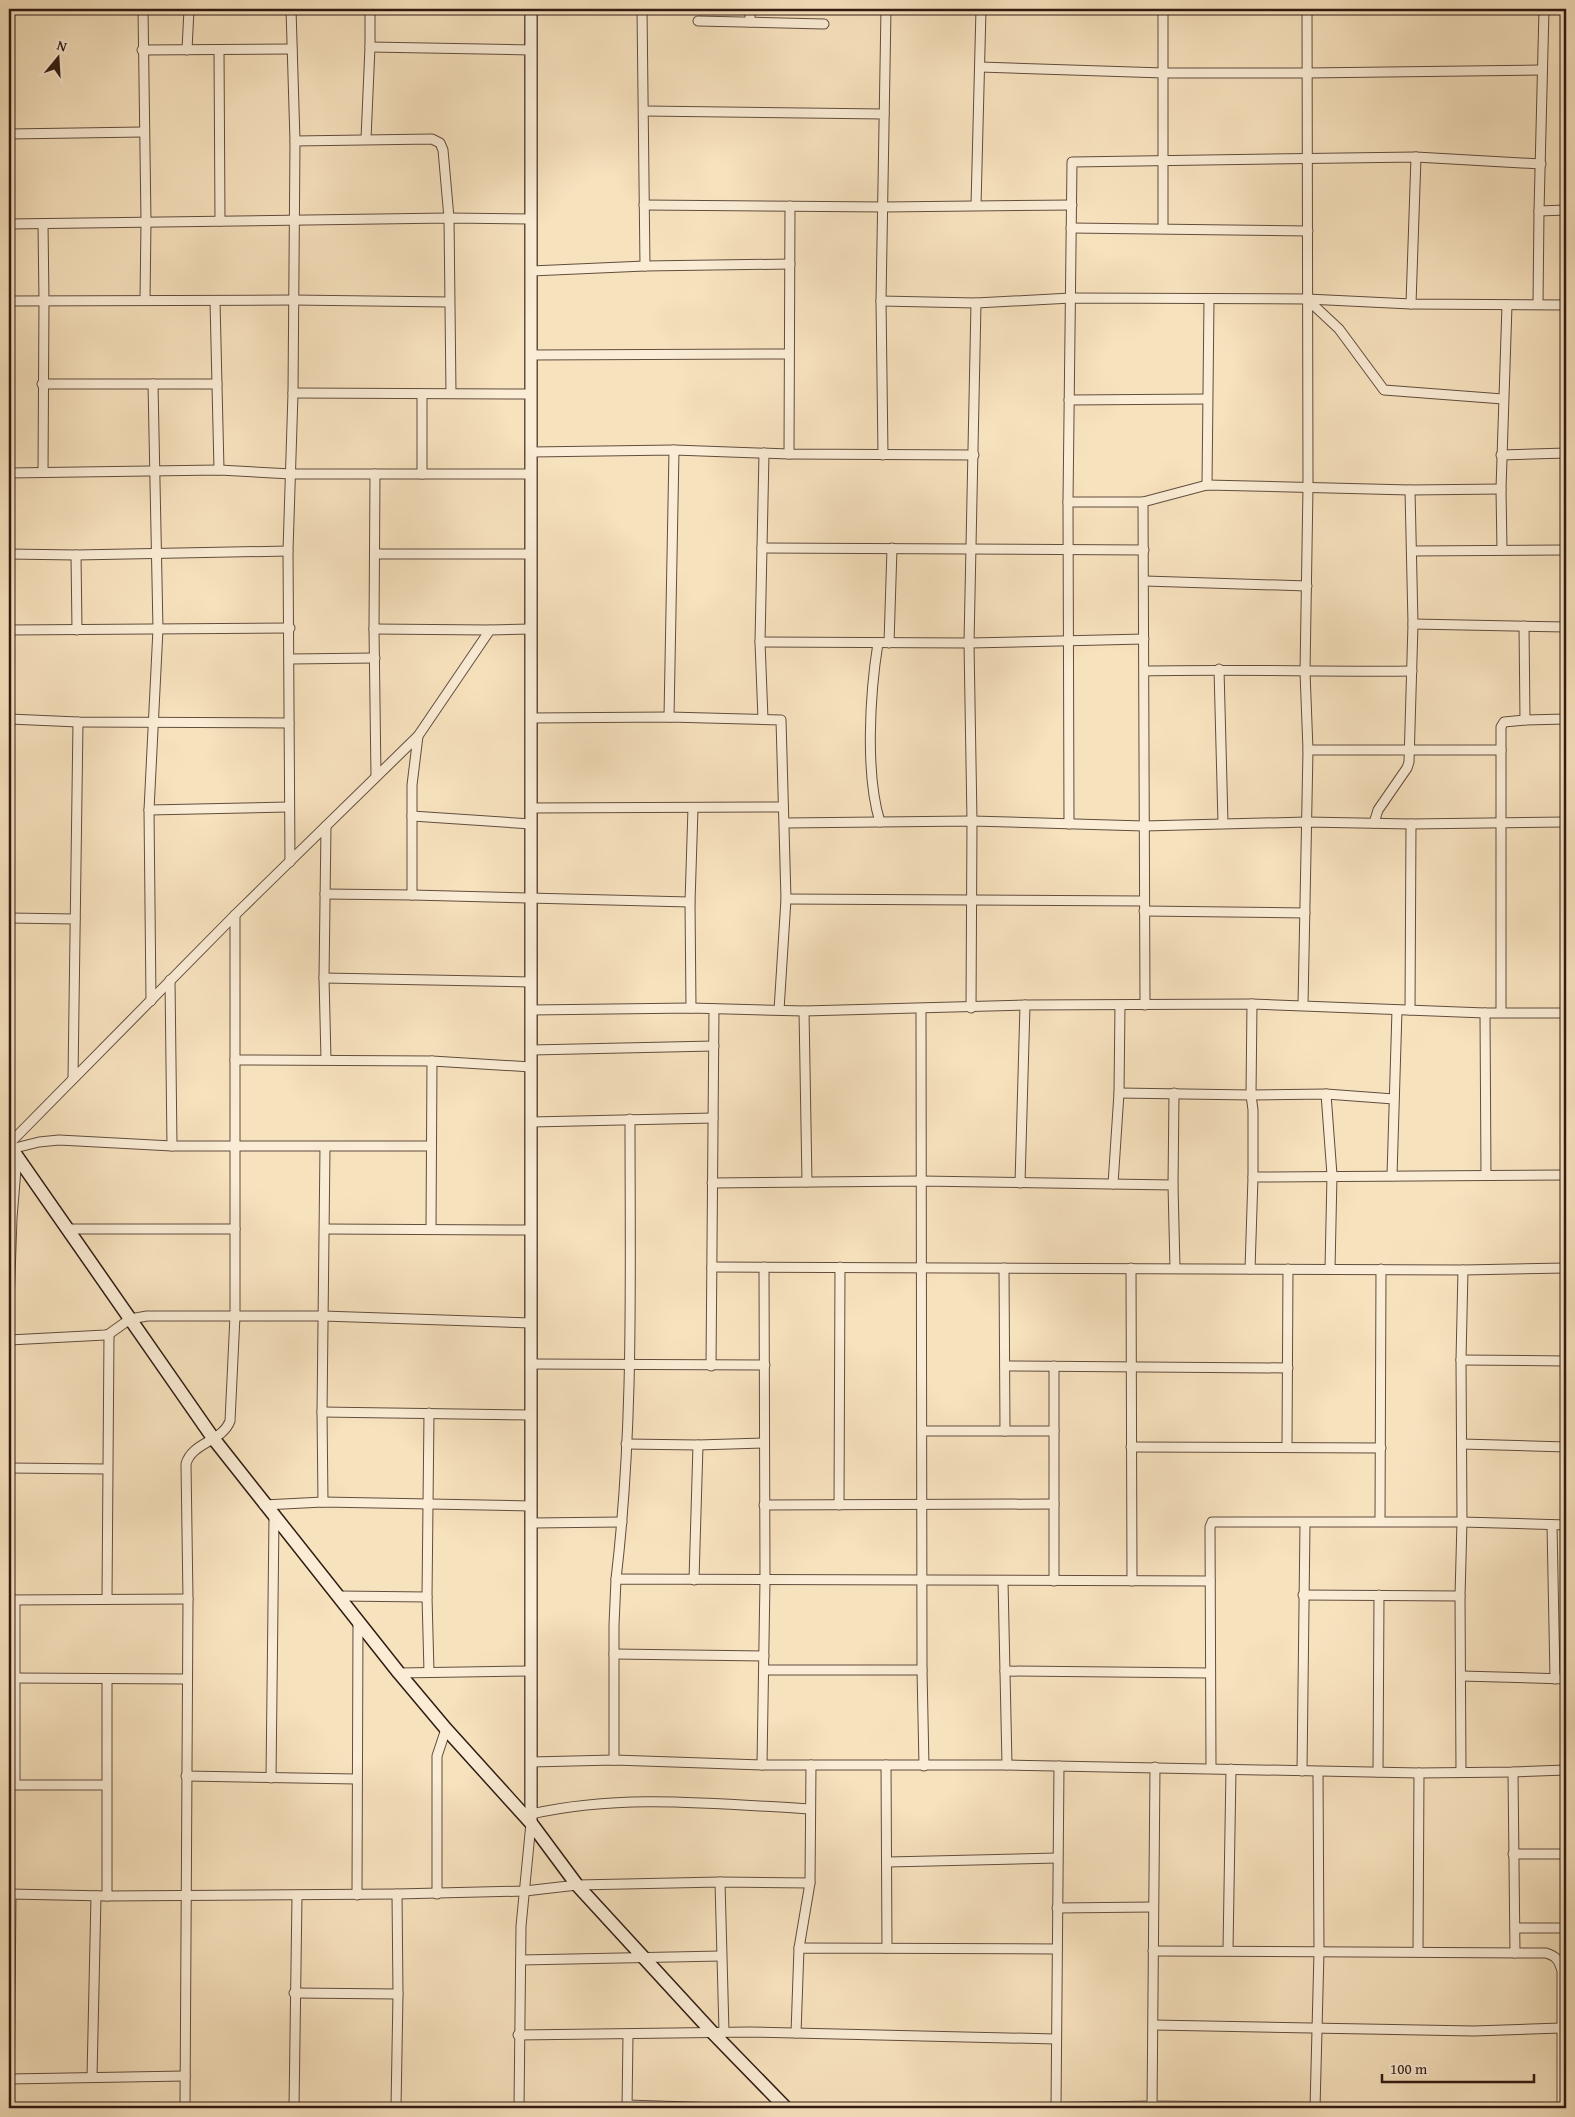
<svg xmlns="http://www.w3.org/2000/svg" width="1575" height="2117" viewBox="0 0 1575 2117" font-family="'Gentium Book Plus',serif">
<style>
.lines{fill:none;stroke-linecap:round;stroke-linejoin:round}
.minor-casing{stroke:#624d3e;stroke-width:11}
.tertiary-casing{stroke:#624d3e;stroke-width:14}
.secondary-casing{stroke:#301b13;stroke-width:15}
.minor{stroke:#faecd5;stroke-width:9}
.tertiary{stroke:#faecd5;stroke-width:11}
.secondary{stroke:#faecd5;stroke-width:12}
</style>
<rect width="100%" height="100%" fill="#f7e2be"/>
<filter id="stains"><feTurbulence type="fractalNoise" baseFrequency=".004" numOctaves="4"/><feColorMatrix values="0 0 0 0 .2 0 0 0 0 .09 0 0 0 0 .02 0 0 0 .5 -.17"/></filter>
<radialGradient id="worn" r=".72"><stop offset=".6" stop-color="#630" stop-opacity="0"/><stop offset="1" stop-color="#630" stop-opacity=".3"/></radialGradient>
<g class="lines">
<defs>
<g id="minor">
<path d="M143 9 146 222 145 300"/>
<path d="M642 9 645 266"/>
<path d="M698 21 824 24"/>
<path d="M750 22V9"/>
<path d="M370 47 531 50"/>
<path d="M142 50 292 49"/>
<path d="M187 50 189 9"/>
<path d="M219 50 220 221"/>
<path d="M980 67 1164 73H1307L1542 70"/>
<path d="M645 111 884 114"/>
<path d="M9 134 143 132"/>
<path d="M366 139 370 47V9"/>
<path d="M295 141 432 139 440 143 443 150 449 218 451 393"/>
<path d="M644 205 884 207 1072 205"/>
<path d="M976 205 981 9"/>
<path d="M1539 211 1566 210"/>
<path d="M9 224 449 218 531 219"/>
<path d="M1071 228 1308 231"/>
<path d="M1163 228V9"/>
<path d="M531 271 645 266 790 264"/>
<path d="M1307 299 1339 329 1384 390 1503 399"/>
<path d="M9 301 293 300 449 302"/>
<path d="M215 301 219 470"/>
<path d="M881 301 976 303 1071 298 1307 299 1411 304 1566 305"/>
<path d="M1411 304 1416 157"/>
<path d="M1538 304 1539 211 1544 9"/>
<path d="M531 355 788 354"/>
<path d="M42 384H217"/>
<path d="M293 393 531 394"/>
<path d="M422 394V474"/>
<path d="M1069 400 1207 399"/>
<path d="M531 452 674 450 789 454 974 455"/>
<path d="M789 454 790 206"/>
<path d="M883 455 881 301 886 9"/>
<path d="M1501 455 1566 453"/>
<path d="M43 472 44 300 43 224"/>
<path d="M9 473 219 470 291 474H531"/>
<path d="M375 474 374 629 376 776"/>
<path d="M1207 485 1209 299"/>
<path d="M1068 502H1143L1207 485 1410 490 1501 489"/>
<path d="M1143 502C1145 670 1143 837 1145 1005"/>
<path d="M762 548 1144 550"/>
<path d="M1502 550 1501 489 1507 305"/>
<path d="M1412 551 1566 550"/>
<path d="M9 554 76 555 288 551"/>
<path d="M375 554H531"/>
<path d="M76 555 77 630"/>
<path d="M1145 581 1307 586"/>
<path d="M1413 624 1566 627"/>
<path d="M1524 626 1525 720"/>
<path d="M374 629 490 630"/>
<path d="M9 630 290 628"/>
<path d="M760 642 969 643 1144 639"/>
<path d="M878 643C870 693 865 774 880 822"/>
<path d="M889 643 892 548"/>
<path d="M290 659 375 658"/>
<path d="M1219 669 1223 823"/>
<path d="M1145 671C1234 669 1323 672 1412 671"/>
<path d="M669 717 674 450"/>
<path d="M532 718 669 717 781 720 786 899 779 1010"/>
<path d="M9 719 78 722 289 723"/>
<path d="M763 719 760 642 764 453"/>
<path d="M1308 750H1501"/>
<path d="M531 808 783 807"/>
<path d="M149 810 288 807"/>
<path d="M412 816 531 824"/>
<path d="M785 823 972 821 1144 826 1307 822 1411 824 1566 822"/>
<path d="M1374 823 1378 810 1407 768 1409 762 1413 624 1410 490"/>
<path d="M1069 824 1068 502 1072 162 1416 157 1541 164"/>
<path d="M290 862 288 551 293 393 295 141 291 9"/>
<path d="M325 894 412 895 690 902"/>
<path d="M412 895V785L418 736"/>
<path d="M786 899 1143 901"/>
<path d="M1144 911 1305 913"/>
<path d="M9 918 75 919"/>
<path d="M324 978 531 982"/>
<path d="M170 980 172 1146"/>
<path d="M151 1001 149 810 158 629 153 384"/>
<path d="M1303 1005 1308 750 1305 672 1308 487 1307 9"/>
<path d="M691 1008 690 902 693 808"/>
<path d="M971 1008 972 821 969 643 976 303"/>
<path d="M921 1009 922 1670 924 1766"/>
<path d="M531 1010 691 1008 804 1011 1025 1005 1252 1004 1485 1013H1566"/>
<path d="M1410 1010 1411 824"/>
<path d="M804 1011 807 1182"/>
<path d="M1501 1012V727L1504 722 1525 720 1566 719"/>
<path d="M1485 1013 1486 1175"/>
<path d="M531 1050 714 1046"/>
<path d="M326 1059 324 978 326 826"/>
<path d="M235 1060 432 1061 531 1067"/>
<path d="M73 1078 78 722"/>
<path d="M1119 1093 1251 1095 1326 1094 1394 1099"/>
<path d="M1174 1093 1173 1185 1175 1268"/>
<path d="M1326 1094 1332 1175 1330 1269"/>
<path d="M531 1122 713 1118"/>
<path d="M9 1144 235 915 418 736 490 630 531 629"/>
<path d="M11 1149 39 1142 59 1140 172 1146H430"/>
<path d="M1392 1176 1397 1010"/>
<path d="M1253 1177 1566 1175"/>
<path d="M712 1183 921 1181 1173 1185"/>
<path d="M1020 1183 1025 1005"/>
<path d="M1113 1184 1119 1093 1120 1005"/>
<path d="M67 1229H235"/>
<path d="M325 1229 531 1230"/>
<path d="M431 1229 432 1061"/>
<path d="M712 1267 1463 1270 1566 1268"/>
<path d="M1004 1268 1005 1431"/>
<path d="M1131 1268 1132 1581"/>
<path d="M1250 1269 1253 1177V1110L1251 1095 1252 1004"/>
<path d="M9 1305 12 1218 17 1157"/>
<path d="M9 1340 105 1335 109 1334 130 1319 147 1316H323L531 1323"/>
<path d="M1461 1360 1566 1361"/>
<path d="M531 1364 765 1365"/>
<path d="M711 1366 714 1009"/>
<path d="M1005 1366 1288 1368"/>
<path d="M1054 1366V1581"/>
<path d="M322 1412 531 1415"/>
<path d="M429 1413 427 1597 429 1672"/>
<path d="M922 1431H1054"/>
<path d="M626 1444 698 1445 763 1443"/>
<path d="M1462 1444 1566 1447"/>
<path d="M1287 1446 1288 1269"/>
<path d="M1131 1447 1381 1448"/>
<path d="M9 1468 107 1469"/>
<path d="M323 1502 322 1412 325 1147"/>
<path d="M264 1505 323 1502 531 1506"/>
<path d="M764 1505 1054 1504"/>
<path d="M839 1505 840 1267"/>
<path d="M1380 1521 1381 1269"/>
<path d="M531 1523 622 1522"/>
<path d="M1552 1525 1555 1679"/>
<path d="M616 1579C634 1427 630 1272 630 1119"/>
<path d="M694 1580 698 1445"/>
<path d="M1003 1581 1007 1765"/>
<path d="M1303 1595 1460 1596"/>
<path d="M339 1596 427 1597"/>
<path d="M107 1599 109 1334"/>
<path d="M9 1600 188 1599"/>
<path d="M614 1654 764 1656"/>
<path d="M764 1670H922"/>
<path d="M1005 1671 1210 1673"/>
<path d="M399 1673 531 1671"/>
<path d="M1461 1676 1566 1679"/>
<path d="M14 1678 187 1679"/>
<path d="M107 1679V1896"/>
<path d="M614 1760V1625L616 1579 1210 1581"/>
<path d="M531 1762 614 1760 762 1765H1007L1419 1773 1513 1772 1566 1770"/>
<path d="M762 1765 765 1580 764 1267"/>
<path d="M886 1765 887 1948"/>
<path d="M1211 1768 1210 1527 1212 1522H1462L1566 1525"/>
<path d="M1302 1771 1305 1523"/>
<path d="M1378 1772 1379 1595"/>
<path d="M1461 1772 1460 1596 1462 1522 1461 1360 1463 1270"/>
<path d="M1513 1772 1515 1953"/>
<path d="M186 1776 356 1779"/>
<path d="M271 1778 274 1517"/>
<path d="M9 1785H106"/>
<path d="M15 1785V1600"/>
<path d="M531 1814C623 1793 717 1804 810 1809"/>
<path d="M1513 1854H1566"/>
<path d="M888 1862 1057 1858"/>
<path d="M720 1882 724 2032"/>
<path d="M9 1894 107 1896 397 1894 525 1891 577 1885 720 1882 810 1883"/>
<path d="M437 1894V1756L446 1729"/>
<path d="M357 1895 358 1621"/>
<path d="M1057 1908 1153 1907"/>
<path d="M1515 1928H1566"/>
<path d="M799 1948 810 1883 811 1765"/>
<path d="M1228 1950 1231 1769"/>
<path d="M1153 1951 1546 1953C1556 1956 1559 1960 1562 1971V2108"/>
<path d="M1418 1952 1419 1773"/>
<path d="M521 1960 721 1956"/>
<path d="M294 1993 398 1994"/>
<path d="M1154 2025 1474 2031 1561 2028"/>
<path d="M796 2033 799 1948 1057 1949"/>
<path d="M518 2035 750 2032 1056 2039"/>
<path d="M92 2077 96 1896"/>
<path d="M9 2079 185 2076"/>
<path d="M627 2105 721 2108"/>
<path d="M9 2108 11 1894"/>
<path d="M185 2108 188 1599 186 1464C192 1442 222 1442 230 1421L235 1316V915"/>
<path d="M294 2108 297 1896"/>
<path d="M396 2108 398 1994 397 1894"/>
<path d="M519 2108 521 1926 531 1823"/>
<path d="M627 2108 628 2035"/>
<path d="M1011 2108 1152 2106 1383 2108"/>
<path d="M1056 2108 1059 1766"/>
<path d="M1152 2108 1155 1767"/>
<path d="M1315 2108 1319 1952 1318 1772"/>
</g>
<path id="tertiary" d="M531 1823V9"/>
<path id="secondary" d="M9 1145 213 1438 399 1673 446 1729 531 1823 577 1885 713 2033 786 2108"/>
</defs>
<use href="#minor" class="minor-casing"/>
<use href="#tertiary" class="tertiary-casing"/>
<use href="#secondary" class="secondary-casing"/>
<use href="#minor" class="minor"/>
<use href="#tertiary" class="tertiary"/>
<use href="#secondary" class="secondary"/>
</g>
<rect width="1575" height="2117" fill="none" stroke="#f7e2be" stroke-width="30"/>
<rect x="10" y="10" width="1555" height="2097" fill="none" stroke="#301b13" stroke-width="2.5"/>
<rect x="15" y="15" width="1545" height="2087" fill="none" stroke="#301b13"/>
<g transform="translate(58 58) rotate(18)" stroke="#faecd5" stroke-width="4" paint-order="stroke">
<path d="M0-4L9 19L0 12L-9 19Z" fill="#301b13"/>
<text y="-8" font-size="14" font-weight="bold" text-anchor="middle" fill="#301b13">N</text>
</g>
<path d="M1382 2074v8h152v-8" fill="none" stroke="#301b13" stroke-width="2.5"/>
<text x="1390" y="2074" font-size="15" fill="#301b13" stroke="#faecd5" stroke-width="4" paint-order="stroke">100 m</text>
<rect width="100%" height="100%" filter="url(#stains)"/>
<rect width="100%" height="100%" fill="url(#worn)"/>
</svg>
